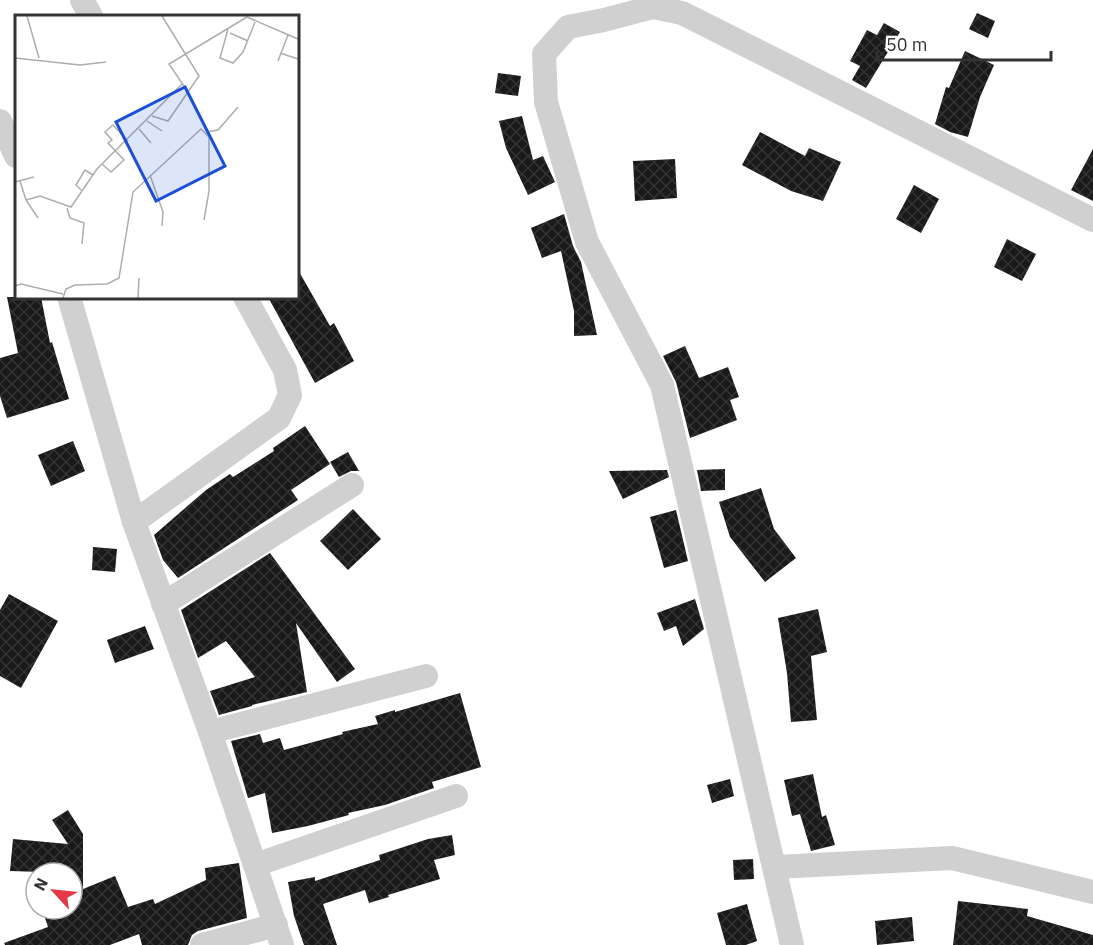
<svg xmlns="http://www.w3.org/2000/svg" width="1093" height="945" viewBox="0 0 1093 945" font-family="'IBM Plex Sans',sans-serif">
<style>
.building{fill:url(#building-cross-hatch)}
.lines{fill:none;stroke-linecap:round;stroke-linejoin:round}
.minor{stroke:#d0d0d0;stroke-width:24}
.inset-road{fill:none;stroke:#adadad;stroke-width:1.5}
.view{fill:#1d4ed8;fill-opacity:0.15;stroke:#1d4ed8;stroke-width:3}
.inset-edge{fill:none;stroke:#333;stroke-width:3}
</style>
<defs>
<pattern id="building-cross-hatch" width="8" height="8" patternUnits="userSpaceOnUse" patternTransform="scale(1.5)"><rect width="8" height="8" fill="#1a1a1a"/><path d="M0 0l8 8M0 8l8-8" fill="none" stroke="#333"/></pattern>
</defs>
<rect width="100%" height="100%" fill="#fff"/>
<g class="building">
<path d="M977 13 995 21 988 38 969 29Z"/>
<path d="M884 23 900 32 866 88 852 80 860 66 850 61 867 30 877 35Z"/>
<path d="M965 51 994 65 980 97 968 137 950 132 935 124 946 87 949 88Z"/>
<path d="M498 73 521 76 518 96 495 93Z"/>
<path d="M522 116 533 160 543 156 555 182 528 195 506 148 499 121Z"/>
<path d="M760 132 805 156 809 148 841 162 823 201 791 191 742 165Z"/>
<path d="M1093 149V201L1071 190Z"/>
<path d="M675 159 677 198 635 201 633 161Z"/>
<path d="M914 185 939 199 921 233 896 219Z"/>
<path d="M564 214 573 246 581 262 597 335 574 336V311L561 251 542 258 531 228Z"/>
<path d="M1007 239 1036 254 1022 281 994 267Z"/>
<path d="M297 268 330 326 334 323 354 361 315 383 268 297H297Z"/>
<path d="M7 297H41L50 343 52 342 69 399 7 418 0 396V358L18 353Z"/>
<path d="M685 346 699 378 728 367 739 397 730 400 737 420 690 438 676 382 663 356Z"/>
<path d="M305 426 330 464 291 490 298 500 178 578 163 560 154 535 206 490 230 474 233 477 274 451 273 448Z"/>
<path d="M73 441 85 471 51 486 38 455Z"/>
<path d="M348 452 359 471H351L339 477 330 462Z"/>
<path d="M725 469V490L701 491 697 470Z"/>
<path d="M667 470 669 477 623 499 609 471Z"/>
<path d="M761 488 774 529 796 558 765 582 730 537 719 502Z"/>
<path d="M353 509 381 539 348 570 320 541Z"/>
<path d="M676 510 688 561 664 568 650 517Z"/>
<path d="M93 547 117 549 115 572 92 570Z"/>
<path d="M270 553 355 669 337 682 296 623 307 692 252 705V706L219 715 210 691 255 677 226 641 198 658 181 610Z"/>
<path d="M9 594 58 621 21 688 0 676V610Z"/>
<path d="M695 599 704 629 683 646 676 626 664 631 657 613Z"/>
<path d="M818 609 827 652 811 656 817 720 791 722 787 673 778 618Z"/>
<path d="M145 626 154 649 115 663 107 640Z"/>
<path d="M460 693 481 767 432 782 434 788 385 805 348 813 349 815 308 826 272 833 265 793 248 798 231 741 260 734 263 743 280 738 284 750 343 734 342 732 378 724 375 716 395 710V712Z"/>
<path d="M813 774 822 817 826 815 835 845 811 851 800 814 792 816 784 780Z"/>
<path d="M730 779 734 796 712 803 707 785Z"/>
<path d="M68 810 83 834V889L115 876 128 907 153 899 155 904 206 880 205 868 239 863 247 918 198 931 192 935 188 945H142L139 934 110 945H5L4 943 48 927 42 909H76L72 897V873L10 871 13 839 68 844 52 820Z"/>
<path d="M452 835 455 855 434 860 440 879 388 895 389 897 369 903 365 890 323 904 337 945H304L294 916 288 882 315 877V881L380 860 379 855 428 839Z"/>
<path d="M753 859 754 879 734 880 733 860Z"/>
<path d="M958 901 1028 909 1027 916 1093 935V945H953Z"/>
<path d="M747 904 757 941 746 945H726L717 913Z"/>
<path d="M912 917 914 941 877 945 875 921Z"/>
</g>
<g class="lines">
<g class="minor">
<path d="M82 0 91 16"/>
<path d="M0 121 16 156"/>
<path d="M69 297 134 522 210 732 282 945"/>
<path d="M134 522 279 418 290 395 285 370 245 297"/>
<path d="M163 604 352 485"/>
<path d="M210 732 426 676"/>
<path d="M255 865 456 796"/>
<path d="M775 867 952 858 1093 892"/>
<path d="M202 945 276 925"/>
<path d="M792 945 662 385 587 242 546 102 544 54 568 27 604 20 653 7 682 13 1093 220"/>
</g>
</g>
<g transform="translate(15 15)">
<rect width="284" height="284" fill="#fff"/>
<path class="inset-road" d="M12 1 24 43M232 2 283 24M213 14 205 43 218 48 228 37 240 7M215 18 233 26M265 38 283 44M0 43 65 50 91 47M263 46 273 20M173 77 154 49 232 2M137 101 153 106 184 61 147 1M132 106 147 116M124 114 136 128M191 117 203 115 223 92M87 149 96 157 109 145 93 128 97 125 90 117 98 110 113 126M135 160 148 197 147 211M5 166 11 185 23 203M0 167 19 162M66 175 61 170 70 155 78 160M11 185 25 181 56 192 82 154 167 69M52 193 55 203 69 208 67 229M0 271 6 269 48 279M48 283 51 274 60 270 92 269 104 263 118 177 186 114 194 122V176L189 205M123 283 124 263"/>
<path class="view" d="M170 72 210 151 141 186 101 107Z"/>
<rect width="284" height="284" class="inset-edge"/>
</g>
<g transform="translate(54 891) rotate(297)"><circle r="28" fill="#ffffff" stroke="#adadad" stroke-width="1.5"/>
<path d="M0-4.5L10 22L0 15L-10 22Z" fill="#e63946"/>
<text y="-9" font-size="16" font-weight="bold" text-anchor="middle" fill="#333333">N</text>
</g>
<path d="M877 51v9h174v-9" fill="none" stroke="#333333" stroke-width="3"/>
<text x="886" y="51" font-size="18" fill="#333333" stroke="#ffffff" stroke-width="4.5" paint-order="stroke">50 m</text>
</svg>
